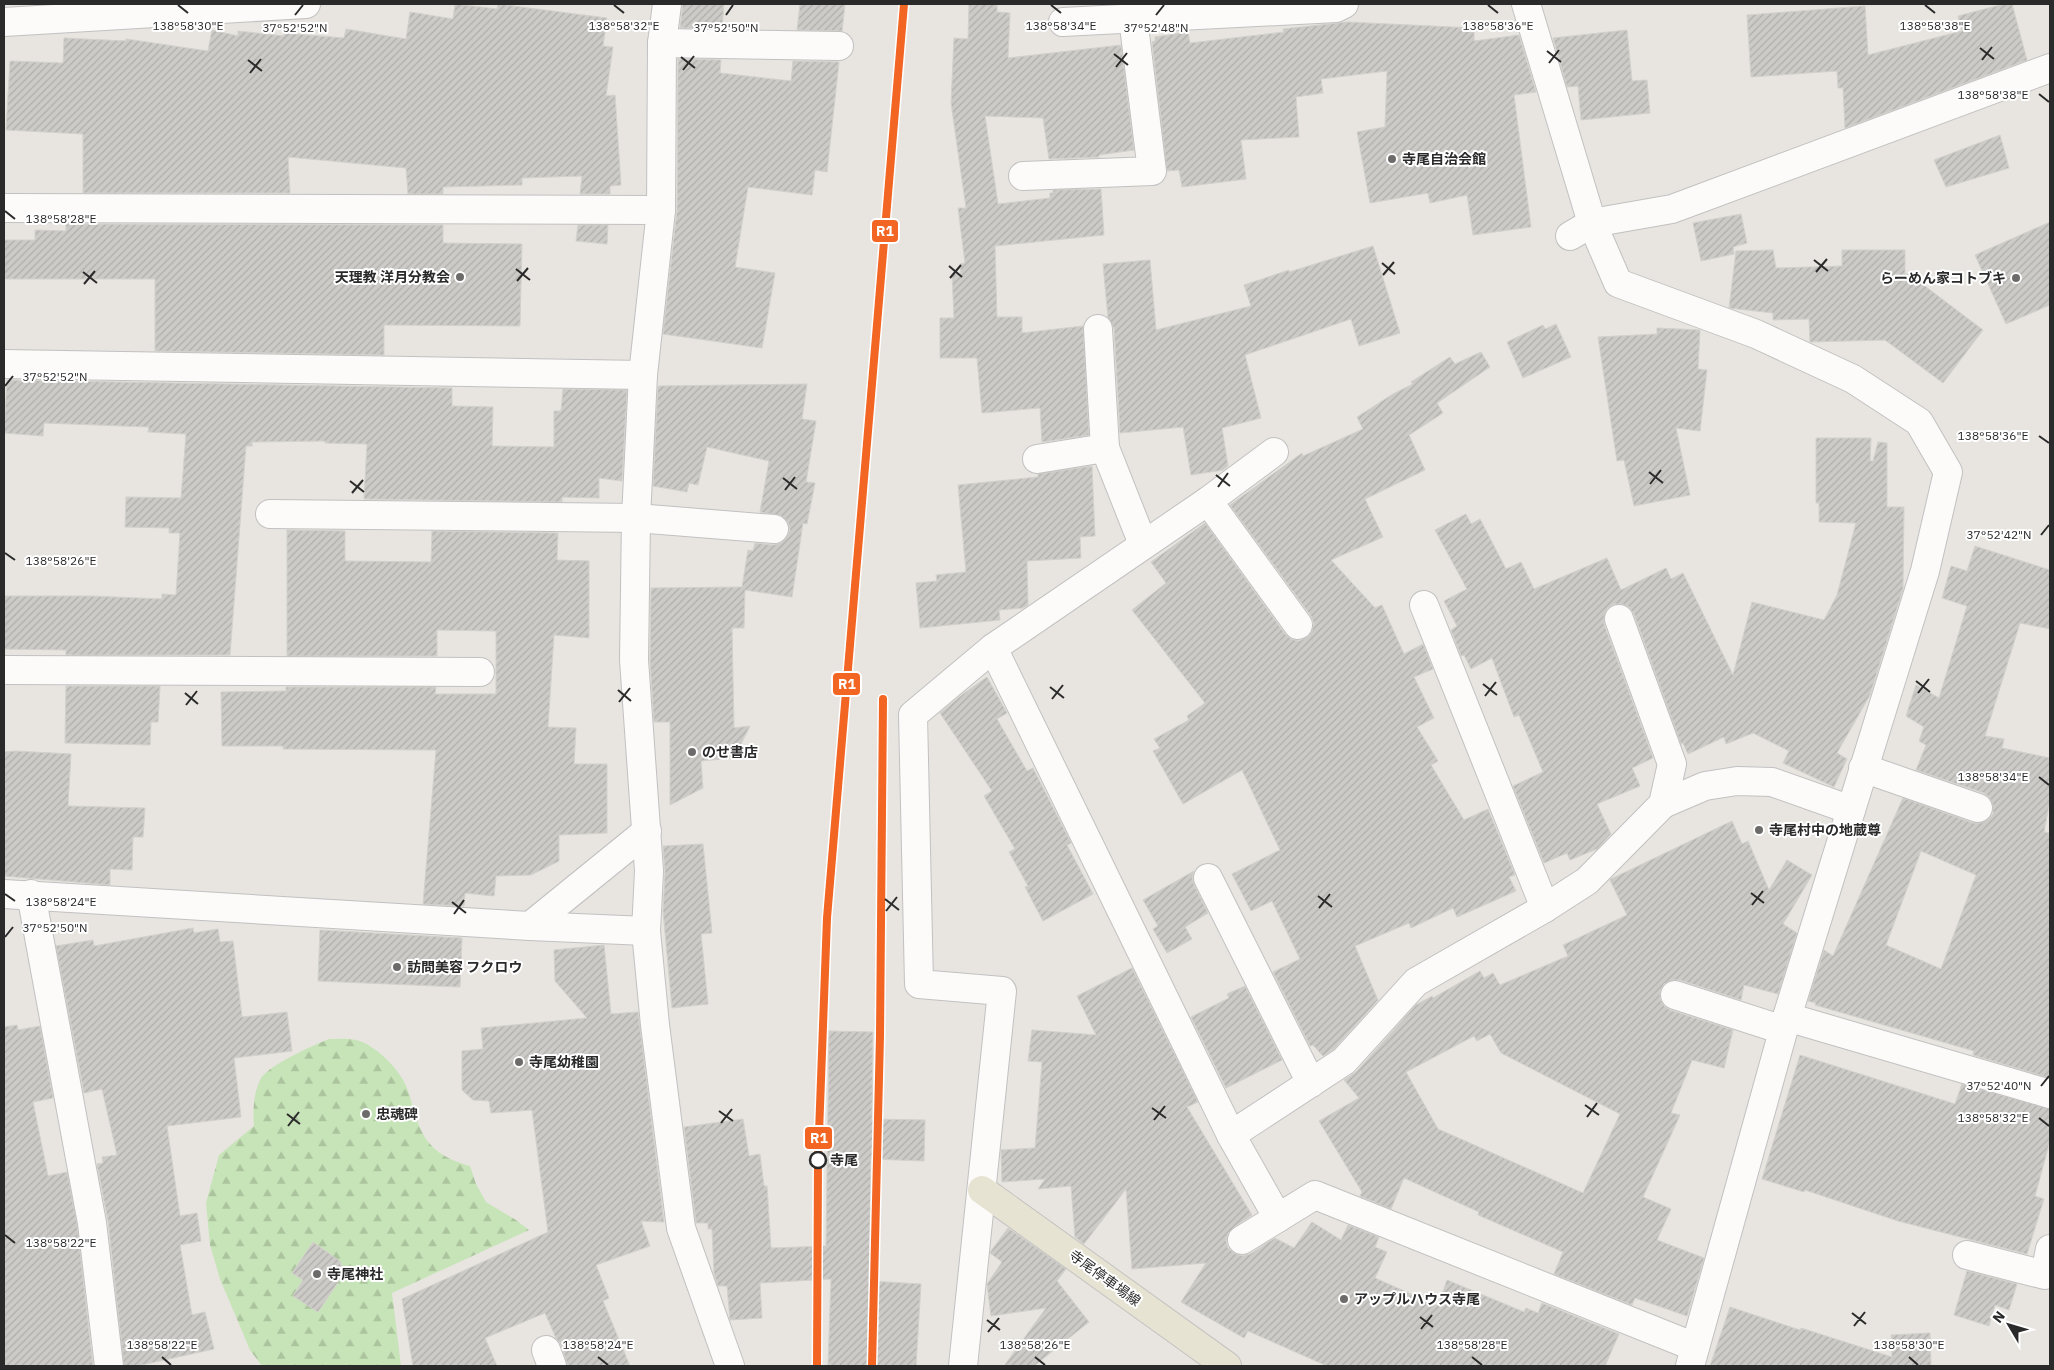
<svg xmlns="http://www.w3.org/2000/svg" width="2054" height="1370" viewBox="0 0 2054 1370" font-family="'IBM Plex Sans','Noto Sans JP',sans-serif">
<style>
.forest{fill:url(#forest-firs)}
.building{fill:url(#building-hatch);stroke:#d3d1cc;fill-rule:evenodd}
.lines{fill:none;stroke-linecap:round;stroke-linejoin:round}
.minor-casing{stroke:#c2c1c1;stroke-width:30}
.major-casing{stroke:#c4c3c1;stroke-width:30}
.minor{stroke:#fcfbfa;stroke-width:28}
.major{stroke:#e6e3d3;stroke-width:28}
.rail-1-casing{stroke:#fff;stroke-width:11}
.rail-1{stroke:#f26522;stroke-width:8}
.ticks{fill:none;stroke:#2a2a2a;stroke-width:2}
.poi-dot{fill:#6c6b6a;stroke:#fff;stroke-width:2}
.stop-dot{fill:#fff;stroke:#2a2a2a;stroke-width:2.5}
.labels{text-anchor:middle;stroke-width:4;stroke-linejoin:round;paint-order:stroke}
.poi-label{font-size:14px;font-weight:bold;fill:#2a2a2a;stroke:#fff;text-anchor:start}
.stop-label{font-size:14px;font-weight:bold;fill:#2a2a2a;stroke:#fff;text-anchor:start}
.street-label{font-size:14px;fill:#2a2a2a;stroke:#fff}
.ticks-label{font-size:12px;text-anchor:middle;fill:#2a2a2a;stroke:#fff;stroke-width:4;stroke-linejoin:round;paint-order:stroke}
.line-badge{stroke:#fff;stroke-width:2}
.badge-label{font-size:14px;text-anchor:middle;font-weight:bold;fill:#fff}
</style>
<defs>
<pattern id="forest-firs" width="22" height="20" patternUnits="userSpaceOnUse" patternTransform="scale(1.25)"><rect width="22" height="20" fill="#c7e4b8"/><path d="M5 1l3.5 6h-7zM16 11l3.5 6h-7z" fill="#abc49e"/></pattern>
<pattern id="building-hatch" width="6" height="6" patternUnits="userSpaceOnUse" patternTransform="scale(1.25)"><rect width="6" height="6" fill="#cdcbc7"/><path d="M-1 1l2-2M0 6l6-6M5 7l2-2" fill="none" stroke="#b0aeab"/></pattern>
</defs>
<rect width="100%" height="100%" fill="#e8e5e0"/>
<path class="forest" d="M329 1039C338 1039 348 1038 356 1040 375 1044 400 1070 406 1086 414 1105 416 1128 430 1144 440 1156 456 1162 470 1166L476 1184 486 1202 516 1220 529 1230 392 1293 401 1366H262L250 1350 220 1279 210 1245 206 1203 219 1155 254 1126C253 1110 253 1095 260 1080 266 1066 314 1045 329 1039Z"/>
<g class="building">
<path d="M455 4 497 9 498 4 607 18 603 46 613 47 606 96 615 95 621 185 610 186V194H580L582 176 522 178V185L443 187V194H408L406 168 288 157 290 193H83V134L6 130 10 61 63 63 64 38 126 41V39L208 51 212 30 238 36V31L284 36V33L344 38 346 29 406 39 410 12 453 19Z"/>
<path d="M683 4H724L722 28H680Z"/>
<path d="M800 4H845L842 31 797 30Z"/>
<path d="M969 4H997V12L1010 13 1008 58 1121 45 1134 150 1099 155V157L1049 159 1043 118 985 116 998 204 1050 198V193H1053V190L1101 189 1104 235 995 246 997 317H1022V333L1083 326 1089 435 1042 442 1040 408 982 413 977 358H940V318H954L952 274H961L960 264 965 263 958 208H966L951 103 954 38 968 39Z"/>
<path d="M2004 4H2012L2027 60 1845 128 1843 88H1838L1837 71 1751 77 1747 15 1865 6 1868 55 1962 31 1958 16Z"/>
<path d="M1347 22 1474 28V41L1519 35 1536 92 1514 95 1531 227 1473 235 1467 195 1430 203 1428 193 1370 203 1357 132 1385 127 1387 71 1321 79 1323 93 1296 97 1299 137 1241 140 1246 179 1182 187 1179 170 1167 171 1152 42 1155 41V37L1188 32 1190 43 1284 32 1283 29Z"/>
<path d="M1627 30 1632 81 1647 80 1650 113 1581 120 1578 86 1567 87 1553 38Z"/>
<path d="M678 59 721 60 720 73 791 81 793 61 839 62 827 172 815 170 812 195 748 187 735 267 775 273 762 348 663 334 677 210Z"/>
<path d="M2000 135 2009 168 1946 187 1934 160Z"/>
<path d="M1741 214 1747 243 1733 247 1734 254 1701 261 1693 223Z"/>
<path d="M2050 222V305L2006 324 1975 255Z"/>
<path d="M66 224 443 225V243L522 244 520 326 384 325V355L155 351V279H4V240H35V230L66 231Z"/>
<path d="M578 225H608L607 244 576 241Z"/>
<path d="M1373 246 1400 333 1359 346 1351 319 1245 355 1261 418 1222 428 1228 466 1223 470 1191 475 1183 427 1120 433 1114 328 1108 318 1103 264 1150 260 1156 330 1251 306 1244 285 1289 270V272Z"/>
<path d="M1773 250 1776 268 1842 266V250H1905V274H1909L1983 330 1943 383 1885 340 1810 342 1809 319 1773 320V313L1729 308 1736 251Z"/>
<path d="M1556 324 1571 357 1523 378 1507 342 1543 325 1545 329Z"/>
<path d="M1657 328 1700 330 1698 369 1707 370 1700 431 1676 428 1690 495 1634 506 1624 460 1617 461 1598 337 1657 334Z"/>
<path d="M1481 352 1490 367 1437 403 1443 413 1409 435 1425 470 1365 499 1383 537 1331 560 1375 608 1382 605 1404 654 1423 644 1433 669 1414 677 1434 718 1417 727 1438 761 1431 765 1464 820 1488 809 1515 875 1509 877 1516 891 1457 917 1453 908 1411 928 1409 923 1355 946 1378 1000 1334 1049 1323 1056 1313 1045 1310 1046 1273 972 1300 959 1272 901 1251 911 1232 874 1280 850 1242 770 1183 804 1153 751 1160 748 1154 739 1189 720 1187 716 1205 703 1132 610 1166 583 1151 562 1205 523 1285 634 1291 639 1299 641 1308 637 1312 631 1314 624 1311 616 1230 505 1302 453 1303 456 1363 429 1357 417 1393 394 1413 384 1411 382 1450 357 1455 364Z"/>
<path d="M7 380 452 388V406L493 407 492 446 554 447V411H561L563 389 627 390 622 481 599 478V498L562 497V502L364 499 367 444 325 443V441L252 442V446H246L230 655H66V650L4 649V596H91L162 599V594L176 595 180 533H169V528L125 527 126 497 181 498 186 434 148 432 149 427 44 423 43 436 4 433Z"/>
<path d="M807 384 802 419 816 421 806 482 815 483 807 524 803 523 792 597 745 590 744 628H732L734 728 750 726 734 758 701 761 703 788 670 805V722H654L650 660 651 588 742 587 748 550 753 551 755 543 773 545 781 543 787 537 790 530 788 522 782 516 760 512 769 461 707 447 698 485 689 483 687 492 653 486 658 386Z"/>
<path d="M1816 438H1871L1870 461H1873L1878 442 1887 443V507H1904L1903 589 1870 695 1837 753 1847 759 1834 787 1783 763 1789 751 1753 733 1726 744 1724 737 1688 754 1683 743 1681 744 1634 614 1629 607 1622 604H1614L1607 609 1604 617V624L1653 758 1632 768 1640 786 1597 804 1611 834 1597 849 1570 860 1567 853 1544 863 1513 786 1543 772 1519 715 1514 717 1492 658 1471 669 1464 655 1461 656 1451 630 1457 626 1444 601 1467 589 1435 530 1466 514 1471 524 1480 519 1506 569 1521 562 1534 589 1607 558 1621 590 1666 568 1671 579 1683 573 1733 675 1752 602 1824 620 1837 595 1856 523 1819 522V503H1816Z"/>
<path d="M1092 466 1095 536 1080 537 1081 558 1027 561 1028 605 1023 608 999 610 1000 620 920 628 916 583 937 581 936 575 966 572 958 485 1038 477V474Z"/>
<path d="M287 530 345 531V561L431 562 432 531 558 533 557 560 589 561V638L554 635 548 727 576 728 574 764H607V833L559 835V861L531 875 496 876 494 896 465 893 464 906 423 904 436 750 283 749V746H222L221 692 286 691V687H436L435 694H496V631L437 630V656H287Z"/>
<path d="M1975 546 2050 570V629L2020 623 1985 736 2004 739 2002 748 2050 758V800L2044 832 2050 833V1078L1973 1055 1974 1051 1815 1005 1816 1003 1808 1001 1824 950 1833 956 1903 798 1973 823H1981L1989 819 1993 814V805L1989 797 1984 793 1916 770 1926 745 1919 741 1924 727 1906 716 1916 685 1939 698 1967 606 1942 598 1951 566 1967 571ZM1921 851 1976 875 1941 969 1886 945Z"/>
<path d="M987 677 1007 713 997 719 1027 771 1033 768 1071 843 1067 845 1093 894 1043 921 1025 887 1028 886 1009 852 1015 849 984 796 992 791 940 713 963 694Z"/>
<path d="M66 686H160L158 722H151L150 745 65 743Z"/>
<path d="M15 751 71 754 68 806 145 808 143 837H133L132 870 110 869V885L4 876V752Z"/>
<path d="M1732 821 1742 844 1748 841 1769 890 1787 860 1812 875 1783 924 1797 933 1778 994 1744 985 1741 1000 1680 980H1672L1664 984 1660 991V999L1664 1006 1670 1010 1733 1030 1724 1068 1692 1060 1671 1113 1680 1115 1643 1197 1671 1209 1657 1240 1704 1258 1687 1316 1635 1298 1632 1305 1554 1274 1563 1252 1478 1215 1479 1212 1404 1178 1391 1209 1360 1196 1362 1192 1319 1121 1359 1098 1344 1080 1356 1072 1416 1005 1432 996 1433 998 1480 971 1484 978 1493 973 1500 985 1568 956 1563 945 1627 915 1610 880 1611 879ZM1490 1034 1501 1053 1620 1114 1583 1193 1438 1129 1406 1072 1474 1036 1477 1041Z"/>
<path d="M703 844 712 933 701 934 708 1004 672 1008 663 911 665 872 663 846Z"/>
<path d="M1194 871 1192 878 1194 885 1208 913 1185 927 1192 939 1167 953 1153 929 1158 926 1143 900Z"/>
<path d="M193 928 194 933 218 929 220 942 233 941 242 1017 287 1012 292 1051 234 1058 241 1117 167 1126 180 1216 197 1213 201 1241 180 1245 192 1315 205 1312 214 1349 137 1366H124L108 1221 97 1164 103 1163 102 1157 117 1155 102 1089 84 1093 56 946 93 940 94 946Z"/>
<path d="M320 930 462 938 460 987 318 981Z"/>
<path d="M604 945 611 1014 638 1012 664 1222 641 1221 650 1246 596 1265 609 1298 603 1301 630 1366H568L561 1345 556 1338 545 1313 485 1338 497 1366H413L402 1299 548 1232 532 1110 491 1113 489 1101 473 1100 462 1090V1051L483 1049 481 1028 587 1018 555 981 554 950Z"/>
<path d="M1132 968 1198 1102 1187 1107 1252 1215 1234 1227 1228 1233 1226 1241 1228 1248 1234 1253 1242 1256 1250 1254 1275 1238 1294 1248 1312 1222 1341 1240 1348 1225 1379 1237 1375 1247 1387 1252 1375 1278 1438 1306 1447 1280 1524 1312 1526 1308 1538 1313 1542 1303 1619 1334 1605 1366H1327L1248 1331 1244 1338 1181 1302 1206 1263 1132 1269 1126 1189 1084 1244 1075 1237 1071 1186 1038 1189 1045 1179 1002 1182 1001 1150 1035 1148 1042 1062 1028 1061 1032 1030 1096 1035 1077 996Z"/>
<path d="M1245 986 1282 1060 1226 1088 1191 1017 1229 998 1227 994Z"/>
<path d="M17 1025 18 1030 40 1026 53 1098 33 1102 48 1176 67 1172 77 1225 93 1366H4V1027Z"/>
<path d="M829 1031 873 1032 872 1119 925 1120 924 1161 871 1159 869 1281 921 1284 916 1366H828L831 1279 760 1283 762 1318 730 1320 727 1286H718L714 1273 712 1229H708V1223H696L684 1127 743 1119 749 1156 760 1154 764 1186H767L771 1248 826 1246Z"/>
<path d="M1800 1055 1955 1104 1962 1084 2050 1109V1141L2035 1196 2044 1199 2027 1254 1898 1221 1805 1190 1804 1192 1762 1179Z"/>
<path d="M1008 1228 1066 1269 1057 1281 1089 1322 1034 1366H1004L1046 1308 991 1316 987 1284 1002 1262 990 1253 991 1251Z"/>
<path d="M313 1242 341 1262 340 1264 347 1269 318 1312 293 1296 303 1280 292 1273Z"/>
<path d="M1967 1271 2017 1284 2009 1310 1995 1305 1989 1326 1954 1315Z"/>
<path d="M1730 1307 1800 1330 1801 1328 1892 1357 1891 1335 1930 1333 1931 1366H1710Z"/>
</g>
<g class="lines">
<defs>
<g id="minor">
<path d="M1526 4 1592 223 1618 283 1756 334 1853 379 1919 422 1948 472 1925 571 1787 1017 1690 1366"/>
<path d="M4 22 306 4"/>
<path d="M1063 22 1336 8 1344 4"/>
<path d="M662 43 839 46"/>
<path d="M1023 176 1152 171 1133 18"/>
<path d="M4 208 661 210"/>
<path d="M1570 236 1592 223 1672 209 2050 68"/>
<path d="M1098 329 1105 448 1143 544"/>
<path d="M4 364 643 375"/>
<path d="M1037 459 1105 448"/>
<path d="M1208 501 1298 625"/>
<path d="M270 514 636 518 774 529"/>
<path d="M1424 605 1545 908"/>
<path d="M993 648 1231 1135"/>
<path d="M4 670 480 672"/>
<path d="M1863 768 1978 808"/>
<path d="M1663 804 1705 786 1737 781 1772 782 1851 810"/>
<path d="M1208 878 1311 1083"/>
<path d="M4 894 530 926 646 931 649 871 634 660 636 518 643 375 661 210 662 43 667 4"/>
<path d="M31 894 92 1223 109 1366"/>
<path d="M530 926 647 831"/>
<path d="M646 931 655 1025 681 1228 730 1366"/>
<path d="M1675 995 1783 1030"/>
<path d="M1787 1017 2050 1094"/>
<path d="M1278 1218 1231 1135 1344 1061 1416 982 1545 908 1587 881 1663 804 1672 764 1619 619"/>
<path d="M1242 1240 1315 1195 1695 1347"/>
<path d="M1967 1255 2045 1275 2050 1249"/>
<path d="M546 1350 552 1366"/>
<path d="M963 1366 1002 991 919 984 913 715 993 648 1208 501 1274 452"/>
</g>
<path id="major" d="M982 1190 1227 1366"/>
</defs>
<use href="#minor" class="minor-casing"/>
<use href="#major" class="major-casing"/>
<use href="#minor" class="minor"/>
<use href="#major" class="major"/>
<defs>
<g id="rail-1">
<path d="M817 1366 818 1160 827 918 904 4"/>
<path d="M872 1366 880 1036 883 699"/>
</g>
</defs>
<use href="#rail-1" class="rail-1-casing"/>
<use href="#rail-1" class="rail-1"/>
</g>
<path class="ticks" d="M178 5 188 13M614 5 624 13M1051 5 1061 13M1488 5 1498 13M1925 5 1935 13M295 15 303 5M726 15 733 5M1156 15 1164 5M1980 48 1994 59M1547 51 1561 62M1114 54 1128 65M681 57 695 68M248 60 262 71M1982 60 1992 47M1549 63 1559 50M1116 67 1127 53M683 70 694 56M250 73 261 59M2039 94 2049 102M5 211 15 219M1814 260 1828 271M1382 263 1395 274M949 266 962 277M516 269 530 280M83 272 97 283M1816 272 1827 259M1383 275 1394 262M950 278 961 265M517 281 528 268M84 284 95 271M5 386 13 376M2039 436 2049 443M1649 472 1663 483M1216 475 1230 486M783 478 797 489M350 481 364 492M1650 484 1661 470M1218 487 1228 473M785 490 795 477M352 493 363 480M2041 535 2049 525M5 553 15 560M1916 681 1930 692M1483 684 1497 695M1050 687 1064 698M618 690 631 701M185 693 198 704M1918 693 1929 679M1485 696 1496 682M1052 699 1063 685M619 702 630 688M186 705 197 691M2039 777 2049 785M1751 893 1764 903M5 894 15 901M1318 896 1332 907M885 899 899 910M452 902 466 913M1752 905 1763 891M1319 908 1330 894M886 911 897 897M454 914 464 900M5 937 13 927M2041 1086 2049 1076M1585 1105 1599 1115M1152 1108 1166 1118M719 1111 733 1121M287 1114 300 1124M1587 1117 1597 1103M2039 1118 2049 1126M1154 1120 1165 1106M721 1123 732 1109M288 1126 299 1112M5 1235 15 1243M1852 1313 1866 1324M1420 1317 1433 1327M987 1320 1000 1330M1854 1326 1865 1312M1421 1329 1432 1315M988 1332 999 1318M162 1357 171 1365M598 1357 608 1365M1035 1357 1045 1365M1472 1357 1482 1365M1909 1357 1918 1365"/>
<g class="poi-dot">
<circle cx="1392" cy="159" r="5"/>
<circle cx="460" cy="277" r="5"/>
<circle cx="2016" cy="278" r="5"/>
<circle cx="692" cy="752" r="5"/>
<circle cx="1759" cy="830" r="5"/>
<circle cx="397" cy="967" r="5"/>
<circle cx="519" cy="1062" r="5"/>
<circle cx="366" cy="1114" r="5"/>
<circle cx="317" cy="1274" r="5"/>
<circle cx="1344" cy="1299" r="5"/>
</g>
<circle class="stop-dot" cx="818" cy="1160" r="8"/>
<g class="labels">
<g class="poi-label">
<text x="1402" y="164">寺尾自治会館</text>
<text x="450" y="282" text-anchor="end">天理教 洋月分教会</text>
<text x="2006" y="283" text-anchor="end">らーめん家コトブキ</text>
<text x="702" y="757">のせ書店</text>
<text x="1769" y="835">寺尾村中の地蔵尊</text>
<text x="407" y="972">訪問美容 フクロウ</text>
<text x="529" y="1067">寺尾幼稚園</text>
<text x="376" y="1119">忠魂碑</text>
<text x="327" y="1279">寺尾神社</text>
<text x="1354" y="1304">アップルハウス寺尾</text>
</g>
<g class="stop-label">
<text x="830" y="1165">寺尾</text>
</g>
<g class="street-label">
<text transform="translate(1105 1278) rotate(36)" y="5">寺尾停車場線</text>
</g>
</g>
<g class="ticks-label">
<text x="188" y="30">138°58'30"E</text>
<text x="624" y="30">138°58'32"E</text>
<text x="1061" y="30">138°58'34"E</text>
<text x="1498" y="30">138°58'36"E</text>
<text x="1935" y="30">138°58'38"E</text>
<text x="295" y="32">37°52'52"N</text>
<text x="726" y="32">37°52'50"N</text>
<text x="1156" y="32">37°52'48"N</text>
<text x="1993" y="99">138°58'38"E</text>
<text x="61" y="223">138°58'28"E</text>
<text x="55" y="381">37°52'52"N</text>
<text x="1993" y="440">138°58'36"E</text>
<text x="1999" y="539">37°52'42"N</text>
<text x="61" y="565">138°58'26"E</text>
<text x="1993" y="781">138°58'34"E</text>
<text x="61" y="906">138°58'24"E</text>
<text x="55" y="932">37°52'50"N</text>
<text x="1999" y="1090">37°52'40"N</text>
<text x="1993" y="1122">138°58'32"E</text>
<text x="61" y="1247">138°58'22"E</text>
<text x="162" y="1349">138°58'22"E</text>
<text x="598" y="1349">138°58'24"E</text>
<text x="1035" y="1349">138°58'26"E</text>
<text x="1472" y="1349">138°58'28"E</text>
<text x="1909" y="1349">138°58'30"E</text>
</g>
<g class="line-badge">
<rect x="871" y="219" width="28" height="24" rx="5" fill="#f26522"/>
<rect x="832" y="672" width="29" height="24" rx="5" fill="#f26522"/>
<rect x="804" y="1126" width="29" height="24" rx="5" fill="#f26522"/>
</g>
<g class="badge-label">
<text x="885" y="236">R1</text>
<text x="847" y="689">R1</text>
<text x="819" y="1143">R1</text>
</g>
<rect width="2054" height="1370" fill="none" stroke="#2a2a2a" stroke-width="10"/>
<g transform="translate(2009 1325) rotate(308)" stroke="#ffffff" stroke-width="4" paint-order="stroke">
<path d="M0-4L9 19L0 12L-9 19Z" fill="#2a2a2a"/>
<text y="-8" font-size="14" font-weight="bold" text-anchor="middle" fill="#2a2a2a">N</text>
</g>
</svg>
